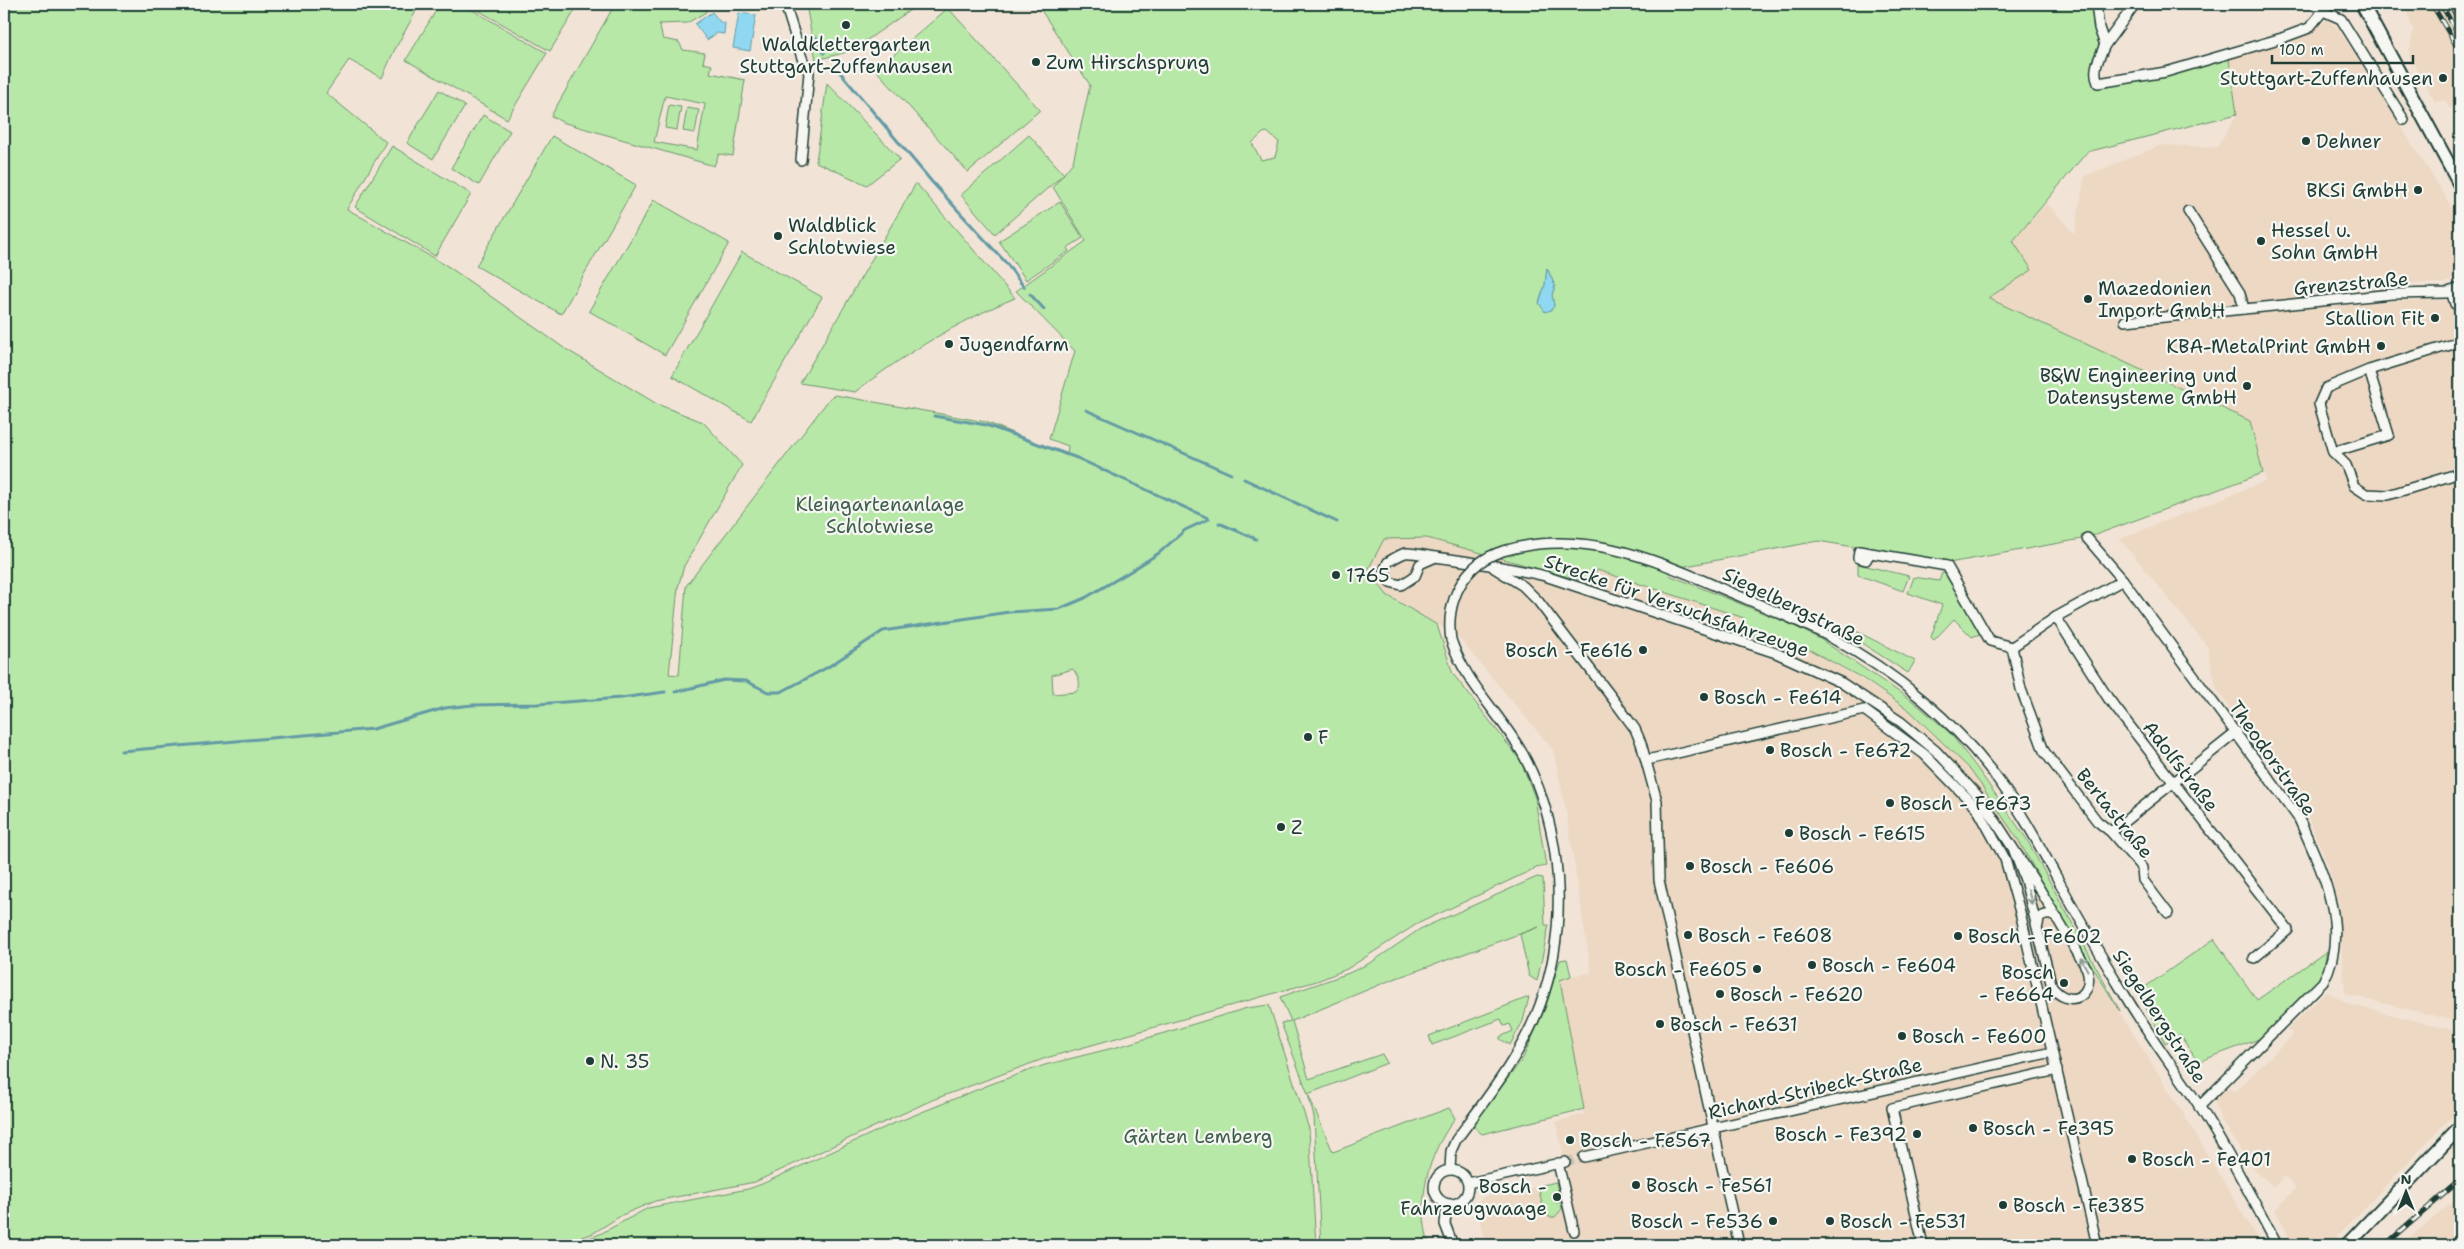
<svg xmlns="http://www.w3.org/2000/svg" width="2464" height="1249" viewBox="0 0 2464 1249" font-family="'Shantell Sans',sans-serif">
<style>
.built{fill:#edd8c3}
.green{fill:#b8e8a7;stroke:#6c926e;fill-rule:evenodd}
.water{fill:#90d8f1;stroke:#639aa5}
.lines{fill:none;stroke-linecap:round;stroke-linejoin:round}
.stream{stroke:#639aa5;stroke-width:3}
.street-tunnel{stroke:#c7c3b6;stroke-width:9;stroke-dasharray:9 4.5;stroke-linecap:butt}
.street-casing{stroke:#1f3d34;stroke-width:12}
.secondary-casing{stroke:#1f3d34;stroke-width:16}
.street{stroke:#f6f6f2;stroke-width:9}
.secondary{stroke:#f6f6f2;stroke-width:12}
.rail-casing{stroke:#1f3d34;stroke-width:5}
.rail{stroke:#f6f6f2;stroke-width:3;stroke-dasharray:9;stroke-linecap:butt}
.street-bridge-casing{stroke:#1f3d34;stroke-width:12;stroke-linecap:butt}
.street-bridge{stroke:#f6f6f2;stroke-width:9}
.oneway{stroke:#8a9a93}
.poi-dot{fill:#1f3d34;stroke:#f6f6f2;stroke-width:2}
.labels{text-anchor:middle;stroke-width:4.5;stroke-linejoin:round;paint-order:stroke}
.poi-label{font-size:19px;fill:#1f3d34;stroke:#f6f6f2;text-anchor:start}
.street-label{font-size:19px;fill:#1f3d34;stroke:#f6f6f2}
.park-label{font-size:19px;fill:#3e5f4b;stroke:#f6f6f2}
</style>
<rect width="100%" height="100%" fill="#f1e4d6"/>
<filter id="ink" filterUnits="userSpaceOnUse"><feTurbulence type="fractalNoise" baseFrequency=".02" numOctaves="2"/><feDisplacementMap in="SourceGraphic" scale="10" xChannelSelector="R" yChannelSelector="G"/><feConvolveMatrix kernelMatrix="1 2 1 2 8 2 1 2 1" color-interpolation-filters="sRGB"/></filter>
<g filter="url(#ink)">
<g class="built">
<path d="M2405 4H2460V104L2450 109 2445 100 2435 102 2409 56 2413 30Z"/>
<path d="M2327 20 2338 28 2444 194 2460 223V275L2445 283H2395L2310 293 2319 308 2393 301 2448 300 2460 296V1022L2345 994 2338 902 2328 865 2306 813 2217 690 2207 646 2120 539 2266 481 2250 421 1988 298 2031 270 2013 241 2047 203 2074 234 2085 176 2161 145 2217 147 2237 114 2229 59 2312 31Z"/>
<path d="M1427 538 1590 583 1596 570 1743 618 1739 633 1810 650 1862 680 1908 710 1971 770 2019 841 2057 912 2186 1118 2261 1245H1485L1476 1203 1483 1197 1569 1180 1556 1122 1584 1114 1565 1061 1557 977 1591 973 1566 810 1553 750 1458 637 1387 595 1368 569 1384 539Z"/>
<path d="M2325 993H2330L2349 1004 2460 1032V1108L2329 1245H2293L2275 1210 2296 1188 2284 1176 2274 1187 2252 1168 2220 1117 2215 1103 2219 1095 2228 1086 2234 1092 2293 1035 2287 1029Z"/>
<path d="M2460 1196V1245H2402L2408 1239Z"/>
</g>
<g class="green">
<path d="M4 4H420L394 51 382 78 349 60 326 93 386 142 347 209 449 267 564 348 657 404 703 422 742 465 684 566 678 587 669 674 679 675 686 586 830 398 835 395 986 422 1067 456 1068 446 1049 439 1075 351 1016 291 1086 241 1053 187 1073 162 1090 85 1037 4H2093L2099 47 2098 87 2163 77 2229 59 2237 114 2087 152 2013 241 2032 270 1988 298 2250 421 2263 473 2087 538 1949 563 1818 541 1670 569 1669 575 1788 623 1820 639 1914 702 1950 733 1977 768 2026 838 2120 1011 2058 912 2019 841 1971 770 1909 710 1862 678 1810 650 1740 632 1744 618 1597 570 1590 583 1427 538 1384 539 1368 570 1387 595 1437 625 1453 674 1521 761 1535 798 1546 866 1536 868 1417 924 1347 969 1317 981 1046 1058 932 1100 755 1182 655 1201 622 1215 592 1234 554 1245H4ZM1267 132 1279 142 1275 157 1261 160 1252 143 1263 133ZM1547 268 1555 286 1552 295 1554 306 1539 303 1545 285ZM1073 669C1078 677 1083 684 1076 692L1053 694 1052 675Z"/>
<path d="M440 4H462L547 53 507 119 406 60Z"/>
<path d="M467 4H579L550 51Z"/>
<path d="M615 4H706V12L687 23 659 24 663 39 679 42 683 50 705 53 703 63 712 65 710 73 745 80 733 156 719 154 714 166 562 122 551 116ZM665 96 705 104 697 150 654 142Z"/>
<path d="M806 4H919L851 51 816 60Z"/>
<path d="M948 8 1040 110 968 172 876 70Z"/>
<path d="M827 83 900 159 867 185 816 162Z"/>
<path d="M439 90 465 106 433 159 407 143Z"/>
<path d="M669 105 681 107 677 130 665 128Z"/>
<path d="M687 108 699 110 695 133 683 131Z"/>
<path d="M483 115 510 131 479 185 451 168Z"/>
<path d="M1029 135 1064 174 995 234 961 195Z"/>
<path d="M552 136 636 185 561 314 476 266Z"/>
<path d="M392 146 471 194 435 256 355 207Z"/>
<path d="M916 183 1015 298C959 321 903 355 855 392L800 383Z"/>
<path d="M654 200 729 243 665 355 589 311Z"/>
<path d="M1060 202 1083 238 1067 248 1069 251 1026 280 999 241Z"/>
<path d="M742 252 822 297 751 421 672 376Z"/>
<path d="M1858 564 1909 576 1903 591 1858 575Z"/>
<path d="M1942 573 1947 574 1982 633 1972 637 1954 619 1934 640 1931 637 1942 605 1908 593 1914 577 1939 581Z"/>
<path d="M1846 626 1915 661 1908 673 1843 631Z"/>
<path d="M1537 877 1543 878 1545 925H1549L1537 981 1529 976 1520 934 1539 927 1391 980 1292 1021 1309 1079 1382 1054 1387 1063 1308 1094 1333 1152 1449 1108 1455 1118C1427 1157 1416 1198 1429 1245H1321L1314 1117 1308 1094 1281 1023 1291 1021 1280 997 1349 973 1372 962 1420 929Z"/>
<path d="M2214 939 2257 1000 2327 951 2322 976 2259 1039 2198 1062 2180 1035 2165 1043 2138 992Z"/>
<path d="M1567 959 1571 976 1560 980 1584 1109 1482 1134 1473 1126 1523 1058 1545 1009 1560 960Z"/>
<path d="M1529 997 1523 1021 1510 1045 1500 1039V1037L1513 1031 1510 1024 1504 1026 1501 1019 1432 1045 1429 1036Z"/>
<path d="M1269 1005 1309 1129 1316 1245H570L600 1234 648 1208 748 1189 762 1184 890 1125 991 1084 1045 1065 1121 1046 1247 1008Z"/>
<path d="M1556 1182 1558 1191 1553 1193 1556 1203 1561 1202 1562 1209 1555 1217H1549L1544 1212 1538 1186Z"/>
</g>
<g class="water">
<path d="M712 12 720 22 725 23 724 34 717 33 707 40 695 24Z"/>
<path d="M739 13 756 15 750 51 733 48Z"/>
<path d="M1547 268 1555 286 1552 295 1554 306 1551 310 1545 312 1539 303 1545 285Z"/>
</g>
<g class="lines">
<g class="stream">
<path d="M816 37 824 53"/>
<path d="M838 70 932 182 1007 264 1024 287"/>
<path d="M1030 294 1044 309"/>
<path d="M1086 410 1231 474"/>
<path d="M934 416 986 425 1077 458 1208 518"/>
<path d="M1244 479 1337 522"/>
<path d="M1219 523 1256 539"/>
<path d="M675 692 724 680 746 681 768 692H781L828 667 883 631 1009 612 1059 609 1085 598 1131 571 1159 553 1185 530 1209 519"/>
<path d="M121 751 373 729 445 708 472 705 537 704 621 698 665 692"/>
</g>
<g class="street-tunnel">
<path d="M2455 304 2460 320"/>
<path d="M1565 1162 1584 1157"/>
</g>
<defs>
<g id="street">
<path d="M785 4 802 58 809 73 801 160"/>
<path d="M2096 4 2099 28 2105 45C2099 58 2092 70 2098 83L2166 72 2282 38 2309 28 2323 11"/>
<path d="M2314 4 2323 11 2341 19 2404 120"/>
<path d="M2105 45 2135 4"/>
<path d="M2188 211 2240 293 2244 309"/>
<path d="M2451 291 2455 304"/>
<path d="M2125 321 2392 294 2446 293 2460 288"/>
<path d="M2369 370 2389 435 2333 452 2319 404 2326 388 2369 370 2460 342"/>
<path d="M2333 452 2346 465 2354 486 2366 494 2388 495 2460 473"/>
<path d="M2087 538 2123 580 2299 819C2321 868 2352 930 2323 982L2199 1107"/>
<path d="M1503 551C1579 529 1648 556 1718 587 1755 603 1794 618 1830 637 1895 672 1955 721 1999 781 2021 811 2038 843 2056 876 2078 917 2102 958 2126 997 2148 1034 2174 1068 2198 1104 2227 1149 2252 1198 2277 1245"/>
<path d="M1870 553 1866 560 1858 558 1859 551 1947 566 1990 641 2012 647 2021 689 2044 751 2097 821 2111 832 2142 868 2143 880 2168 913"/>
<path d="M1436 557 1420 564 1415 576 1401 585 1390 582 1384 571 1388 562C1393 559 1399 555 1405 553 1413 552 1427 556 1435 557 1472 562 1509 567 1545 576L1776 653 1842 683 1901 722 1936 751 1981 799 2039 888 2087 969C2095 997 2069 1009 2052 987L2025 880 2014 851"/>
<path d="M1494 568 1523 586 1538 601 1613 699 1635 729 1641 743 1657 801 1659 880 1739 1245"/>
<path d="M2056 617 2108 698 2288 930 2254 958"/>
<path d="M2012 647 2056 617 2123 580"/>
<path d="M1647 760 1864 710 1924 754 1977 808 2005 859 2020 912 2097 1245"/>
<path d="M2111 832 2237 732"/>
<path d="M2038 925 2039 918C2047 913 2051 914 2058 919"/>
<path d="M1584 1157 2052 1052"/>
<path d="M1558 1163 1574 1231"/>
<circle cx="1451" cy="1187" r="17"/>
<path d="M1450 1170 1451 1151 1456 1140C1487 1098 1522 1054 1540 1005 1569 927 1563 831 1525 758 1503 716 1466 685 1451 640"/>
<path d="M1468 1183 1565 1162"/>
<path d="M1447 1204 1445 1224 1453 1245"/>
<path d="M1923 1245 1892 1108 2057 1070"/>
</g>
<g id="secondary">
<path d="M2362 4 2460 185"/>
<path d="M2347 1245 2460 1127"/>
</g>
</defs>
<use href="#street" class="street-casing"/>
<use href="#secondary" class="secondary-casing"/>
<use href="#street" class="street"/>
<use href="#secondary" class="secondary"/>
<defs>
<g id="rail">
<path d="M2432 4 2460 52"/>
<path d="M2441 4 2460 37"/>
<path d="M2450 4 2460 23"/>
<path d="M2385 1245 2460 1180"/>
</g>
</defs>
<use href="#rail" class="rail-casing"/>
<use href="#rail" class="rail"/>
<defs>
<path id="street-bridge" d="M1451 640C1445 601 1464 563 1503 551"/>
</defs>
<use href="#street-bridge" class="street-bridge-casing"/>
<use href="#street-bridge" class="street-bridge"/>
</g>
<defs><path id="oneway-shaft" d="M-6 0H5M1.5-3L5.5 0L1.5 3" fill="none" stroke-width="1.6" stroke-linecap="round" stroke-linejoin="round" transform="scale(1.25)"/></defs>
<g class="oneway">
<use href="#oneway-shaft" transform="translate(2030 897) rotate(75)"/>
<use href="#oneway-shaft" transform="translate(2084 964) rotate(-118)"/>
</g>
</g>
<g class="poi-dot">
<circle cx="846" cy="25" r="5"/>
<circle cx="1036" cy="62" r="5"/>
<circle cx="2443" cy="78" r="5"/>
<circle cx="2306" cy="141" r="5"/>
<circle cx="2418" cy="190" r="5"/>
<circle cx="778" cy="236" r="5"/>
<circle cx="2261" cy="241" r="5"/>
<circle cx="2088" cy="299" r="5"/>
<circle cx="2435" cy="318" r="5"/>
<circle cx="949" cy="344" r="5"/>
<circle cx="2381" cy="346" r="5"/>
<circle cx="2247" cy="386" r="5"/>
<circle cx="1336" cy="575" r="5"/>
<circle cx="1643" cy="650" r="5"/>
<circle cx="1704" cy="697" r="5"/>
<circle cx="1308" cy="737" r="5"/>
<circle cx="1770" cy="750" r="5"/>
<circle cx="1890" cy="803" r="5"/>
<circle cx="1281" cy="827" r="5"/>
<circle cx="1789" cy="833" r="5"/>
<circle cx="1690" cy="866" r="5"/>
<circle cx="1688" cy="935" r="5"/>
<circle cx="1958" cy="936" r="5"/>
<circle cx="1812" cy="965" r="5"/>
<circle cx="1757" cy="969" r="5"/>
<circle cx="2064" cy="983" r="5"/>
<circle cx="1720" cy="994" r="5"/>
<circle cx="1660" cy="1024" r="5"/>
<circle cx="1902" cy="1036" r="5"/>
<circle cx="590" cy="1061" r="5"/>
<circle cx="1973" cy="1128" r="5"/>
<circle cx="1917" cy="1134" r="5"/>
<circle cx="1570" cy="1140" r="5"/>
<circle cx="2132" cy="1159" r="5"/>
<circle cx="1636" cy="1185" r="5"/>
<circle cx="1557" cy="1197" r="5"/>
<circle cx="2003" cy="1205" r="5"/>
<circle cx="1773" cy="1221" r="5"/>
<circle cx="1830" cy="1221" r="5"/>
</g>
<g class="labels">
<g class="poi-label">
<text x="846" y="51" text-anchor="middle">Waldklettergarten<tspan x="846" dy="22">Stuttgart-Zuffenhausen</tspan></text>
<text x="1046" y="69">Zum Hirschsprung</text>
<text x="2433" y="85" text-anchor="end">Stuttgart-Zuffenhausen</text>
<text x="2316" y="148">Dehner</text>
<text x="2408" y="197" text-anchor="end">BKSi GmbH</text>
<text x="788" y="232">Waldblick<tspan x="788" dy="22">Schlotwiese</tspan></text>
<text x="2271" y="237">Hessel u.<tspan x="2271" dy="22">Sohn GmbH</tspan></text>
<text x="2098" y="295">Mazedonien<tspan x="2098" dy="22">Import GmbH</tspan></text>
<text x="2425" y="325" text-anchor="end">Stallion Fit</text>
<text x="959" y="351">Jugendfarm</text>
<text x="2371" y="353" text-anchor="end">KBA-MetalPrint GmbH</text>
<text x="2237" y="382" text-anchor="end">B&amp;W Engineering und<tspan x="2237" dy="22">Datensysteme GmbH</tspan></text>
<text x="1346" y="582">1765</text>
<text x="1633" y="657" text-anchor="end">Bosch - Fe616</text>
<text x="1714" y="704">Bosch - Fe614</text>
<text x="1318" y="744">F</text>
<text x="1780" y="757">Bosch - Fe672</text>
<text x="1900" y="810">Bosch - Fe673</text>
<text x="1291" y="834">Z</text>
<text x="1799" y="840">Bosch - Fe615</text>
<text x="1700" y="873">Bosch - Fe606</text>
<text x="1698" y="942">Bosch - Fe608</text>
<text x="1968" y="943">Bosch - Fe602</text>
<text x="1822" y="972">Bosch - Fe604</text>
<text x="1747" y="976" text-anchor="end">Bosch - Fe605</text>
<text x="2054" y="979" text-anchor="end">Bosch<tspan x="2054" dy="22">- Fe664</tspan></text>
<text x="1730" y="1001">Bosch - Fe620</text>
<text x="1670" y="1031">Bosch - Fe631</text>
<text x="1912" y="1043">Bosch - Fe600</text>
<text x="600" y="1068">N. 35</text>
<text x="1983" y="1135">Bosch - Fe395</text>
<text x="1907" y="1141" text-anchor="end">Bosch - Fe392</text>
<text x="1580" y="1147">Bosch - Fe567</text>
<text x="2142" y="1166">Bosch - Fe401</text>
<text x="1646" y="1192">Bosch - Fe561</text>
<text x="1547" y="1193" text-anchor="end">Bosch -<tspan x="1547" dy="22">Fahrzeugwaage</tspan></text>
<text x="2013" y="1212">Bosch - Fe385</text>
<text x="1763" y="1228" text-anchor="end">Bosch - Fe536</text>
<text x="1840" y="1228">Bosch - Fe531</text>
</g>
<g class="street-label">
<text transform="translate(2351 283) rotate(-5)" y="7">Grenzstraße</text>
<text transform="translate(1677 605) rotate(19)" y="7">Strecke für Versuchsfahrzeuge</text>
<text transform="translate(1794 606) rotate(26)" y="7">Siegelbergstraße</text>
<text transform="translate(2273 758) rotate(55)" y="7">Theodorstraße</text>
<text transform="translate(2181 766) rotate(52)" y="7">Adolfstraße</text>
<text transform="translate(2115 813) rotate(51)" y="7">Bertastraße</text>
<text transform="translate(2160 1016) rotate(57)" y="7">Siegelbergstraße</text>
<text transform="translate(1815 1088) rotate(-13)" y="7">Richard-Stribeck-Straße</text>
</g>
<g class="park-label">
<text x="880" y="511">Kleingartenanlage<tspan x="880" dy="22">Schlotwiese</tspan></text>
<text x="1198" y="1143">Gärten Lemberg</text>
</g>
</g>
<rect width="2464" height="1249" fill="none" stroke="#f6f6f2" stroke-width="20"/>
<rect x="10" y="10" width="2444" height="1229" fill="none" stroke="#1f3d34" stroke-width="2" filter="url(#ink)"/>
<g transform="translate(2406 1192)" stroke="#f6f6f2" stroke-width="4" paint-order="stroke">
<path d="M0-4L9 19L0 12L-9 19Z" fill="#1f3d34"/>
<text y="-8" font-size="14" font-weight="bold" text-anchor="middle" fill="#1f3d34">N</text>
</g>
<path d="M2272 55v8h141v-8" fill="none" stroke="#1f3d34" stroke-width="2.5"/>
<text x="2279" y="55" font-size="15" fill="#1f3d34" stroke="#f6f6f2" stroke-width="4" paint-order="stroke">100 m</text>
</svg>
